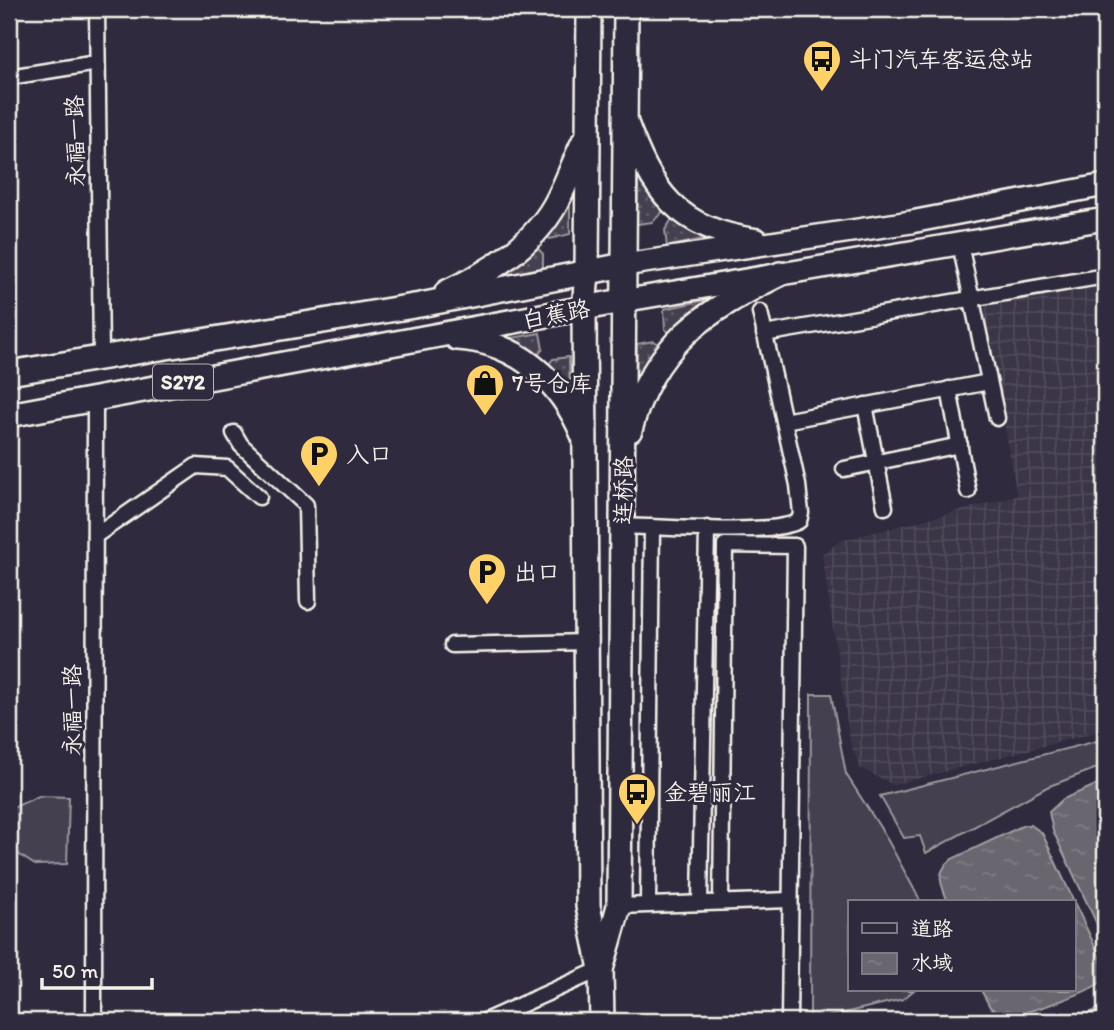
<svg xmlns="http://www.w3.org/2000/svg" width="1114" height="1030" viewBox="0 0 1114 1030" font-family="Itim,'LXGW WenKai TC',sans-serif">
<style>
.industrial{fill:url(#industrial-grid)}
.grass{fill:url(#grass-dots);stroke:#9c989c;stroke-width:2}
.garden{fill:#454050;stroke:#9c989c;stroke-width:2}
.water{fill:url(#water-ripples);stroke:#a19ea0;stroke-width:2}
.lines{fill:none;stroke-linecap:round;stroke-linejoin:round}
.stream{stroke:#a19ea0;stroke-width:4.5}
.street-casing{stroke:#f4f1e8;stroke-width:19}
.secondary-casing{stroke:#f4f1e8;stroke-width:26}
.primary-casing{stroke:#f4f1e8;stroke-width:28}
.street{stroke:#2f2a3d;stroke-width:14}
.secondary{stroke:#2f2a3d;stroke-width:21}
.primary{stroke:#2f2a3d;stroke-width:23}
.labels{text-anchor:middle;stroke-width:6;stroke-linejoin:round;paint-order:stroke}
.shield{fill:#2f2a3d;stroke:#b9b5b5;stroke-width:2}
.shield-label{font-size:21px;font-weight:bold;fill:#f4f1e8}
.poi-label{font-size:23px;fill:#f4f1e8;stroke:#2f2a3d;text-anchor:start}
.street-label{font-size:23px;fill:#f4f1e8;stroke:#2f2a3d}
</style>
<defs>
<pattern id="industrial-grid" width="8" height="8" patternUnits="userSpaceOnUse" patternTransform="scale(1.75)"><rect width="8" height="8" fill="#3b3647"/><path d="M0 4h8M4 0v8" fill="none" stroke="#4e4a59"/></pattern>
<pattern id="grass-dots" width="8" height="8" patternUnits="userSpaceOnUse" patternTransform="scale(1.75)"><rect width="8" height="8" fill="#454050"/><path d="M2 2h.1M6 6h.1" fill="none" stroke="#605c69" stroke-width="1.8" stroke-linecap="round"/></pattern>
<pattern id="water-ripples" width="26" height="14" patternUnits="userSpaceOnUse" patternTransform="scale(1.75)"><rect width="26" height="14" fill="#6a6670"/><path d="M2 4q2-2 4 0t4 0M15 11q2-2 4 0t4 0" fill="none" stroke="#807c84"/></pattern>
</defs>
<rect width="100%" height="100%" fill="#2f2a3d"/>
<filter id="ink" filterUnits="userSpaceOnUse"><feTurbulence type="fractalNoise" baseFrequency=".0143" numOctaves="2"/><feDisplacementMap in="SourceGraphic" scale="14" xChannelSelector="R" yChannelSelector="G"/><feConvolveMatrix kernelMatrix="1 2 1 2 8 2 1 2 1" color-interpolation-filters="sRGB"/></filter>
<g filter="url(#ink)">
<path class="industrial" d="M1105 281V730L893 785 860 768 850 742 822 554 840 541 1017 496 983 302Z"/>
<g class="grass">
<path d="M642 177 666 209 652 222 637 224 638 178Z"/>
<path d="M570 195V234L550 239 544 233Z"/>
<path d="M674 216 712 237 667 247 665 230Z"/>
<path d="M534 244 543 254V271L493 281Z"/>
<path d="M715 298 673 337 665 329 664 309Z"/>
<path d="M540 333 543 349 534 360 501 340Z"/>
<path d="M653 341 663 347 636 386 637 344Z"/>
<path d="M569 357 570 394 545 369 553 359Z"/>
</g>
<g class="garden">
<path d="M811 694H831L846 774 885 835 921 902H850V990H914L903 999 810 1021Z"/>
<path d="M1105 739V765L1047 787 926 853 920 836 904 838 880 796Z"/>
<path d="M39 796 69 797 67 864 35 865 12 850 9 842V816L14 807Z"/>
</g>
<g class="water">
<path d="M1105 781V941L1053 831 1049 812 1063 799Z"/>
<path d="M1024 825H1031L1042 833 1105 968V978C1094 993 1025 1013 1005 1018L990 1007 981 990H1074V902H948C941 883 934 874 952 859Z"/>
</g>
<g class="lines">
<path class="stream" d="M1075 1021 1105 1007"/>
<defs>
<g id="street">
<path d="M97 9 101 357"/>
<path d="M9 77 97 63"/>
<path d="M960 244 997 418"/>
<path d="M764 334 1105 276"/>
<path d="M949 389 968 491"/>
<path d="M865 405 885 507"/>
<path d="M784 421 989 382"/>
<path d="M234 433 241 445 306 505 308 601"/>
<path d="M844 469 960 445"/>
<path d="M623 526C659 527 772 536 799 521L801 513 798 485 760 312"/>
<path d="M95 536 196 466 227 468 259 497"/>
<path d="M452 645 587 642"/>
<path d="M721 902 725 545 795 546 789 1021"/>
<path d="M700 903 707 528"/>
<path d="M648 904 652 527"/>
<path d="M619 906 790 900"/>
<path d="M94 1021 95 398"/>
<path d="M485 1021 601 969"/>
</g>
<g id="secondary">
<path d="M626 120C652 192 677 229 757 240"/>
<path d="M624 265 911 222 1105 185"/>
<path d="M622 301 1105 219"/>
</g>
<g id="primary">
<path d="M589 9 587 272 584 309 588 906 601 969 602 1021"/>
<path d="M447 292C489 273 532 246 555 205 566 185 574 162 584 141"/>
<path d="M457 338C516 341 561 381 583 435"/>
<path d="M9 373 420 305 624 265"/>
<path d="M9 415 622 301"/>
<path d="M630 430C652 345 705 311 780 274"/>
<path d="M602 966 619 906 626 9"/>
</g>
</defs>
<use href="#street" class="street-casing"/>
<use href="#secondary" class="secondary-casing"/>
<use href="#primary" class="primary-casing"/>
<use href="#street" class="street"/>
<use href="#secondary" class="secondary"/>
<use href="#primary" class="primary"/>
</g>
</g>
<defs>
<symbol id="bus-pin" viewBox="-11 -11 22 30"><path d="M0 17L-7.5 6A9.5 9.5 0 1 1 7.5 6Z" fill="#ffd166" stroke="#2f2a3d"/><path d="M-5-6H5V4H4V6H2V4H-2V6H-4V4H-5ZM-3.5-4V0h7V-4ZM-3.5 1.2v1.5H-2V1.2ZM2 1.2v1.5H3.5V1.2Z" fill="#111"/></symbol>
<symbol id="shop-pin" viewBox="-11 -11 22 30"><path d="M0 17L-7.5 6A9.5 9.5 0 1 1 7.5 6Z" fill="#ffd166" stroke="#2f2a3d"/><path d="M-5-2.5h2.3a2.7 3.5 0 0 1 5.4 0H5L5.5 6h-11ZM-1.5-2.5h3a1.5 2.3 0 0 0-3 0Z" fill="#111"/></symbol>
<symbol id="parking-pin" viewBox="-11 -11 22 30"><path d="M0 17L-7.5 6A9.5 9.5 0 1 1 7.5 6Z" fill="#ffd166" stroke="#2f2a3d"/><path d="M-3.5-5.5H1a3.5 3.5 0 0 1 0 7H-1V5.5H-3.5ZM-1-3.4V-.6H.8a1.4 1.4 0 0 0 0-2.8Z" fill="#111"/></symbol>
</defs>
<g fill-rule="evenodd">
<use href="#bus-pin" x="800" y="37" width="44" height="60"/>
<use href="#shop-pin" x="463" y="361" width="44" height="60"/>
<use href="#parking-pin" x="297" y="432" width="44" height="60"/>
<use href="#parking-pin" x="465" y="550" width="44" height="60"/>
<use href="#bus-pin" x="615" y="770" width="44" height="60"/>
</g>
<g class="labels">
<rect class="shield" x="153" y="364.5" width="60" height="35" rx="5"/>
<g class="shield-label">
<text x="183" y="389">S272</text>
</g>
<g class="poi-label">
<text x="849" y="67">斗门汽车客运总站</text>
<text x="512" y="391">7号仓库</text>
<text x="346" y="462">入口</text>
<text x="514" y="580">出口</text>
<text x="664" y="800">金碧丽江</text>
</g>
<g class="street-label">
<text transform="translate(75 141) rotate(-91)" y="8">永福一路</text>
<text transform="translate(556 314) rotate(-11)" y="8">白蕉路</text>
<text transform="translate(623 490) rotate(-89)" y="8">连桥路</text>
<text transform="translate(72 710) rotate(-90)" y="8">永福一路</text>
</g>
</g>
<rect width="1114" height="1030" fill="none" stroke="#2f2a3d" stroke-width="35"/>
<rect x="18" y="18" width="1079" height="995" fill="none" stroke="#f4f1e8" stroke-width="2.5" filter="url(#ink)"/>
<rect x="848" y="900" width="228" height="91" fill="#2f2a3d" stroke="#7e7a81" stroke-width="2"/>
<rect x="862" y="923" width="35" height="10" fill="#2f2a3d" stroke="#7e7a81" stroke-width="2"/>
<text x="911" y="936" font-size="21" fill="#f4f1e8">道路</text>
<rect x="862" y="953" width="35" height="21" fill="url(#water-ripples)" stroke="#7e7a81" stroke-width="2"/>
<text x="911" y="970" font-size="21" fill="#f4f1e8">水域</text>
<path d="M42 978v10h110v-10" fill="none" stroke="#f4f1e8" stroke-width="3.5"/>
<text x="52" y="978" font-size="21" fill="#f4f1e8" stroke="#2f2a3d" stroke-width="5" paint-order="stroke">50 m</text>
</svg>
